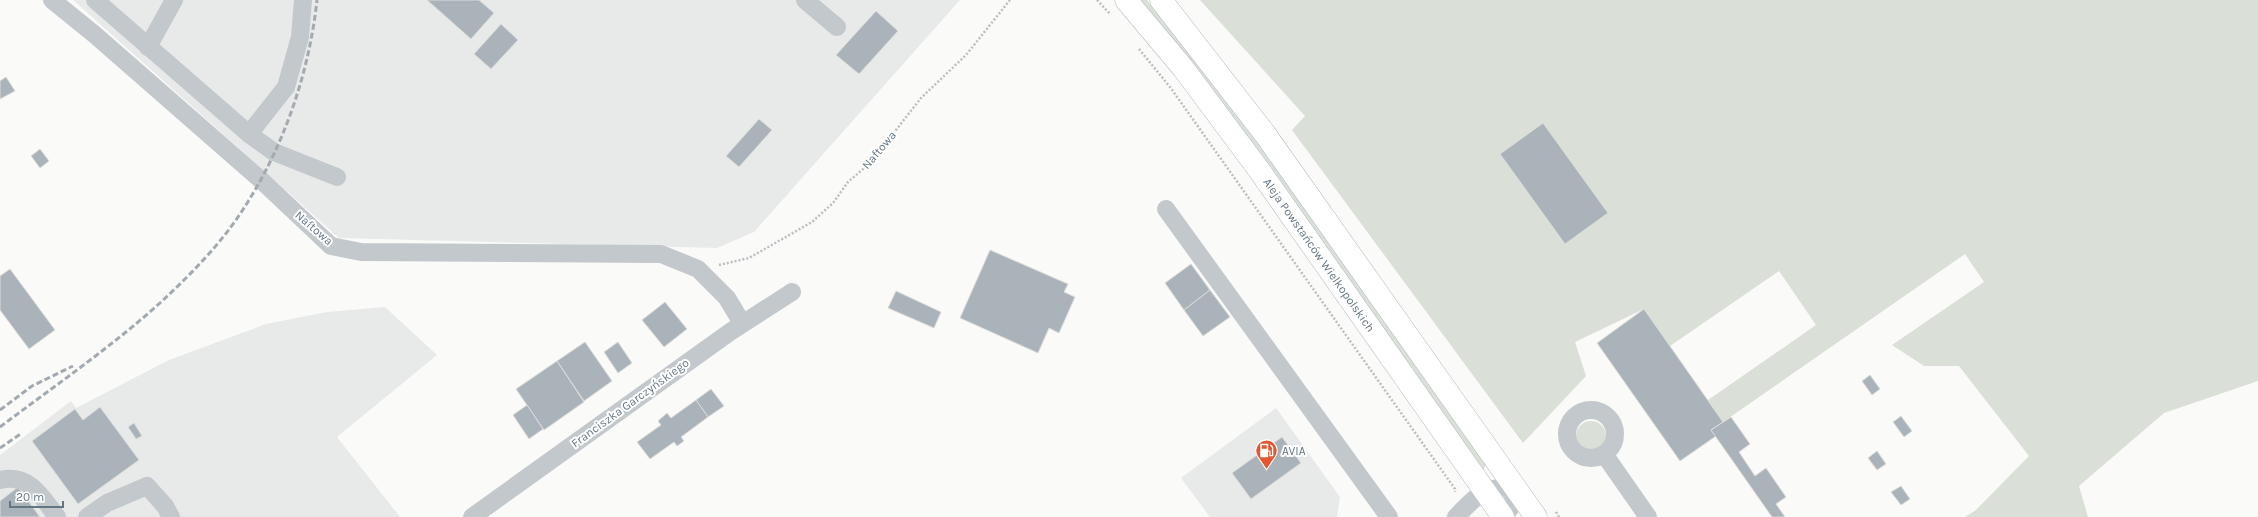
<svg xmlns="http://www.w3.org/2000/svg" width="2258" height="517" viewBox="0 0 2258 517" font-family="Karla,sans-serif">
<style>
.built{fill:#e8e9e9}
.green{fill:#dadfd7}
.building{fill:#aab3b9;stroke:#dcdcda}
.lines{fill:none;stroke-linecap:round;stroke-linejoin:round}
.major-casing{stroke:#b5babe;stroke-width:23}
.path{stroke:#bbbfc2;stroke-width:2.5;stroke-dasharray:2 2;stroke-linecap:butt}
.minor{stroke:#c3c8cc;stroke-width:18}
.major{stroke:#fff;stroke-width:22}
.rail{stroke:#a2aab0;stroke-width:3;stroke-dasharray:6 3;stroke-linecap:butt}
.labels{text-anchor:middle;stroke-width:4;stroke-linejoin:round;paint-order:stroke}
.street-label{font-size:12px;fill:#657683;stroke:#fff}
.poi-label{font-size:12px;fill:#657683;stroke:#fff;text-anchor:start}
</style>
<rect width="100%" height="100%" fill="#fafaf8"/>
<g class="built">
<path d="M73 0H960L754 232 717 248 339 238Z"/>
<path d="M385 307 437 355 337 437 400 517H0V455L71 401 76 408 169 360 266 324 327 312Z"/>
<path d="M1276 408 1340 497 1337 517H1210L1181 478Z"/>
</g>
<g class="green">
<path d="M1138 0H1147C1268 149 1375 308 1486 465L1483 470Z"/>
<path d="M1200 0H2258V381L2164 413 2079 486 2088 517H1965L1976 510 2029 456 1959 366H1924L1892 345 1984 282 1965 254 1723 422 1708 400 1816 325 1779 271 1670 346 1644 309 1575 342 1586 376 1523 443 1292 130 1305 116Z"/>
<circle cx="1591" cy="436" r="15"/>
</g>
<g class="building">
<path d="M427 0H479L494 13 471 39Z"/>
<path d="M876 11 898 31 859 74 836 55Z"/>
<path d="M501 24 518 40 491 69 474 54Z"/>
<path d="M6 77 15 91 0 99V81Z"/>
<path d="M759 119 772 130 739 167 726 156Z"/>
<path d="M1543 123 1608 213 1565 244 1500 154Z"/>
<path d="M40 149 49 161 40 168 31 156Z"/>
<path d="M990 250 1068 284 1064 292 1075 297 1059 333 1049 328 1038 353 960 318Z"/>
<path d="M1191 264 1210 290 1184 310 1165 283Z"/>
<path d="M10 269 55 330 29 349 0 310V276Z"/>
<path d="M1210 290 1230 317 1203 336 1184 310Z"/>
<path d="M896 291 941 312 934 328 888 308Z"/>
<path d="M665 302 687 329 664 347 642 320Z"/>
<path d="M1644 309 1723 422 1711 430 1716 436 1680 461 1597 343Z"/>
<path d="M585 342 612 381 584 401 557 361Z"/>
<path d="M618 342 632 363 618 373 604 352Z"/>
<path d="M557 361 584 402 544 430 516 389Z"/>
<path d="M1870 375 1880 389 1872 395 1862 381Z"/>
<path d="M711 389 724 406 708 417 696 400Z"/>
<path d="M696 400 708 417 681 437 684 441 677 446 674 442 650 459 637 442 661 425 658 421 667 413 671 418Z"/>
<path d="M527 405 543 429 529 439 513 415Z"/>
<path d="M100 407 139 460 78 504 32 441 75 409 83 420Z"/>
<path d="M1901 416 1912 431 1904 437 1893 422Z"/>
<path d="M1731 417 1750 444 1739 452 1755 476 1766 468 1786 497 1776 504 1785 517H1772L1711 430Z"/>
<path d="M134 423 142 436 136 439 128 427Z"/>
<path d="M1282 437 1301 463 1251 499 1232 473Z"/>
<path d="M1877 451 1886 464 1877 470 1868 458Z"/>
<path d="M1901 486 1910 499 1901 505 1891 492Z"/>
<path d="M18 487 40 517H0V501Z"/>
</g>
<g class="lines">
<defs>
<g id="major">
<path d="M1126 0 1183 68 1259 170 1503 517"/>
<path d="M1161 0 1265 134 1536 517"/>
</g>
</defs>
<use href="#major" class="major-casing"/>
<g class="path">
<path d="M1097 0 1110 14"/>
<path d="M1139 49 1170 87 1455 489V492"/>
<path d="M719 265 749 258 812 222 833 203 848 182 870 163 921 98 966 55 1010 0"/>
<path d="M1556 512 1559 517"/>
</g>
<g class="minor">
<path d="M52 0 94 34 261 180 331 246 361 252 661 254 698 269 727 298 742 323"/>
<path d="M95 0 249 134 274 152 337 177"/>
<path d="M805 0 837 27"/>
<path d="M148 47 174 0"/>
<path d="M249 134 286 87 300 37 303 0"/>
<path d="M1166 209 1389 517"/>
<circle cx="1591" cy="434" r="24"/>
<path d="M1604 454 1648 517"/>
<path d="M0 480C29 473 42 497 57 517"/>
<path d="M87 517 107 503 147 486 165 506 171 517"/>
<path d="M472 517 730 332 792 292"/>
<path d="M1456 517C1475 497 1487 483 1516 489L1511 507 1503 517"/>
</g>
<use href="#major" class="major"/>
<g class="rail">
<path d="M0 410 32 386 73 366"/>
<path d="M0 427C53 387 110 348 160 303 189 276 220 245 242 211 283 149 309 74 317 0"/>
<path d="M0 448 22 433"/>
</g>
</g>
<defs>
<symbol id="fuel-pin" viewBox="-11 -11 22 30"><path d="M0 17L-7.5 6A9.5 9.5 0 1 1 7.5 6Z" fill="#e4572e" stroke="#fff"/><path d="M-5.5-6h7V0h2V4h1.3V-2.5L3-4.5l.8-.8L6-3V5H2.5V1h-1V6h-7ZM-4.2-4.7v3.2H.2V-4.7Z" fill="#fff"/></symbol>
</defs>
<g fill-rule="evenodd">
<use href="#fuel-pin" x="1254" y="438" width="25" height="34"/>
</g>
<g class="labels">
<g class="street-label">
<text transform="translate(879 150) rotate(-50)" y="4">Naftowa</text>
<text transform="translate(314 228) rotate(41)" y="4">Naftowa</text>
<text transform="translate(1319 255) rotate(55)" y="4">Aleja Powstańców Wielkopolskich</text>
<text transform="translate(630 403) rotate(-36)" y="4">Franciszka Garczyńskiego</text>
</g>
<g class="poi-label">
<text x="1282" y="455">AVIA</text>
</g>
</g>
<path d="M10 501v6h53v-6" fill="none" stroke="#657683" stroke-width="2"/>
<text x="16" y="501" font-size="12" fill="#657683" stroke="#ffffff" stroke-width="3" paint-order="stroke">20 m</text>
</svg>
